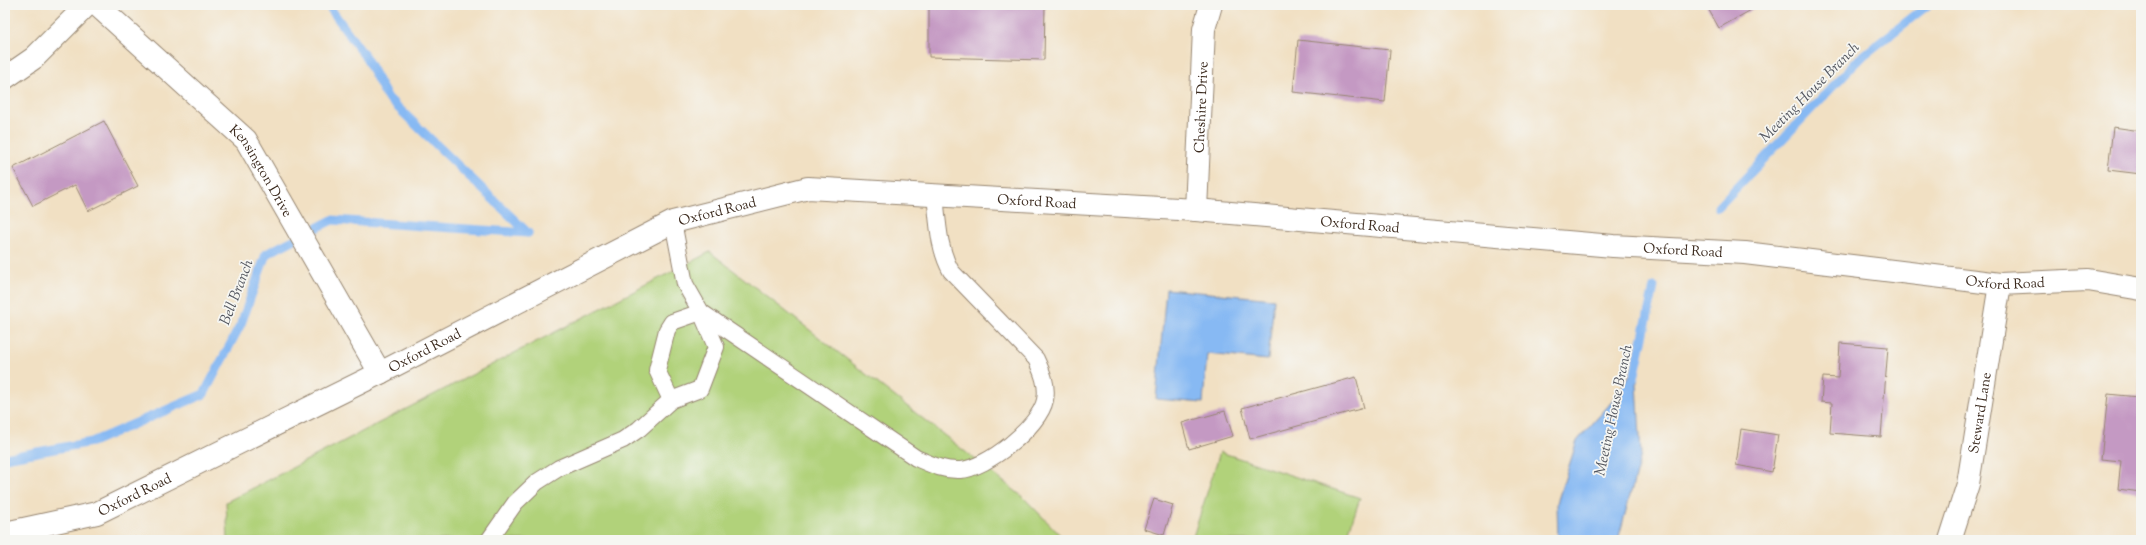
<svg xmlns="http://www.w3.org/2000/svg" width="2146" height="545" viewBox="0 0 2146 545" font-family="'Sorts Mill Goudy',serif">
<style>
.green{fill:#b1d27a;stroke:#767e4c}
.water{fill:#87b9f3;stroke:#617288}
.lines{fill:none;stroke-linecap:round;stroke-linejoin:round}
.stream{stroke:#87b9f3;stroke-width:9}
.building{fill:#c499c3}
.service-casing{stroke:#968570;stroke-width:18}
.minor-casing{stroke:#968570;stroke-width:24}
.service{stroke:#fff;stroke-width:16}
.minor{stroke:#fff;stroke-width:22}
.labels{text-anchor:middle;stroke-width:3.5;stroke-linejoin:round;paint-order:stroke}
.street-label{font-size:14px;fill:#3b2a1e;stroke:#f6f6f2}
.water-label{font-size:15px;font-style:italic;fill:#52555e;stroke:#f6f6f2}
</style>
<rect width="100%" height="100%" fill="#f6f6f2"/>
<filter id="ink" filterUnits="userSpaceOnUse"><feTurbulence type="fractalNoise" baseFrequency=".025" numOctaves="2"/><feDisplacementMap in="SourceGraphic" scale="8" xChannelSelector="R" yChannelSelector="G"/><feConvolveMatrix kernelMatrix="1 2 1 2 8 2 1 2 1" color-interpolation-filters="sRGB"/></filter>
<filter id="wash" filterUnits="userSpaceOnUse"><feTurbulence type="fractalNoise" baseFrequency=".012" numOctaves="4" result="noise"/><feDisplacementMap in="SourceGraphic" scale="16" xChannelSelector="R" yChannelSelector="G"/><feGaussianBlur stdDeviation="0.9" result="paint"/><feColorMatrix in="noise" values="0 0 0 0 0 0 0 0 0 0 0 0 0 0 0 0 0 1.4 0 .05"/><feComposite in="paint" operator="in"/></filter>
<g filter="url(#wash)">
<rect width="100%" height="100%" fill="#f1e0c3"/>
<g class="green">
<path d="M710 252 1023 497 1065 540H228L226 502Z"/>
<path d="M1220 452 1360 498 1346 540H1192Z"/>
</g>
<g class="water">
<path d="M1166 289 1274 299 1268 360 1207 354 1203 403 1156 399Z"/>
<path d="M1636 366 1641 455 1618 540H1558L1557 503 1577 441 1609 405Z"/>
</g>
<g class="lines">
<g class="stream">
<path d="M328 5 366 58 387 97 528 233"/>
<path d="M1718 207 1859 59 1928 5"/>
<path d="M1634 378 1654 287"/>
<path d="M5 458 92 442 204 394 241 324 266 254 332 220 528 233"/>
</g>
</g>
<g id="blocks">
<g class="building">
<path d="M929 5H1045L1044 60 929 57Z"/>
<path d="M1706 5H1760L1719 28Z"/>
<path d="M1298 40 1390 50 1385 102 1293 92Z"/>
<path d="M104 121 138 186 88 211 75 185 33 206 13 168Z"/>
<path d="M2113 127 2141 131V174L2108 170Z"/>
<path d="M1840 343 1888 347 1881 437 1830 433 1832 403 1821 402 1823 377 1838 378Z"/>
<path d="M2140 373 2141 374V492L2118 489 2121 461 2101 459 2108 394 2138 397Z"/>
<path d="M1356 377 1364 408 1250 439 1242 408Z"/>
<path d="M1225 411 1233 436 1189 449 1182 423Z"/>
<path d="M1741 429 1778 435 1772 472 1736 465Z"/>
<path d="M1154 499 1173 505 1164 535 1144 529Z"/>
</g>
</g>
</g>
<g filter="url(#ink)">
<use href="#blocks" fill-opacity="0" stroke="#968570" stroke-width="1"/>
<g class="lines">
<defs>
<g id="service">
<path d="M701 312 916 458C930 464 944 471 960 470 986 469 1040 426 1045 400 1048 385 1042 372 1036 359L951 271C938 248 938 221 935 195"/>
<path d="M671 400 657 370 667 330 672 322 701 312"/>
<path d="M489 540 515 503 537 482 559 468 623 440 639 429 671 400 700 389 716 347 701 312 685 284 673 222"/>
</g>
<g id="minor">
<path id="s1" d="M97 5 246 140 380 373"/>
<path d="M5 78 34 58 87 5"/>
<path id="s2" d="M1196 210 1204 29 1211 5"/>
<path id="s3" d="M5 533 97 513 380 373 673 222 808 188 1196 210 1613 246 1745 253 2000 284 2088 280 2141 289"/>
<path id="s4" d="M1950 540 1968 484 2000 284"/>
</g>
</defs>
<use href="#service" class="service-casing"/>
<use href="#minor" class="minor-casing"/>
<use href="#service" class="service"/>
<use href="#minor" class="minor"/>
</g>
</g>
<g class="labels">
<g class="street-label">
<text dy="5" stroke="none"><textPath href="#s2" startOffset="103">Cheshire Drive</textPath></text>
<text dy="5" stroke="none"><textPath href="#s1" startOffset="235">Kensington Drive</textPath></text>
<text dy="5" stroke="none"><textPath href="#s3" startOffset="1108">Oxford Road</textPath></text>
<text dy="5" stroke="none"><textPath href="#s3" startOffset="785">Oxford Road</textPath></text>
<text dy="5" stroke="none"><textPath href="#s3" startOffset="1432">Oxford Road</textPath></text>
<text dy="5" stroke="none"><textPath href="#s3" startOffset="1756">Oxford Road</textPath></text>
<text dy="5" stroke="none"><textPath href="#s3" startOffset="2080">Oxford Road</textPath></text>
<text dy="5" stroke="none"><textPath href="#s3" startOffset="460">Oxford Road</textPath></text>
<text dy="5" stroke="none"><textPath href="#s4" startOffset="131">Steward Lane</textPath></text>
<text dy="5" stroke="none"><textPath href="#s3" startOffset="136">Oxford Road</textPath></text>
</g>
<g class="water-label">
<text transform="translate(1809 92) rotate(-45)" y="5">Meeting House Branch</text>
<text transform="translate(236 292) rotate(-69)" y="5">Bell Branch</text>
<text transform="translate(1613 410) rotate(-78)" y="5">Meeting House Branch</text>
</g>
</g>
<rect width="2146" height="545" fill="none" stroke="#f6f6f2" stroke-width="20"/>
</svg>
